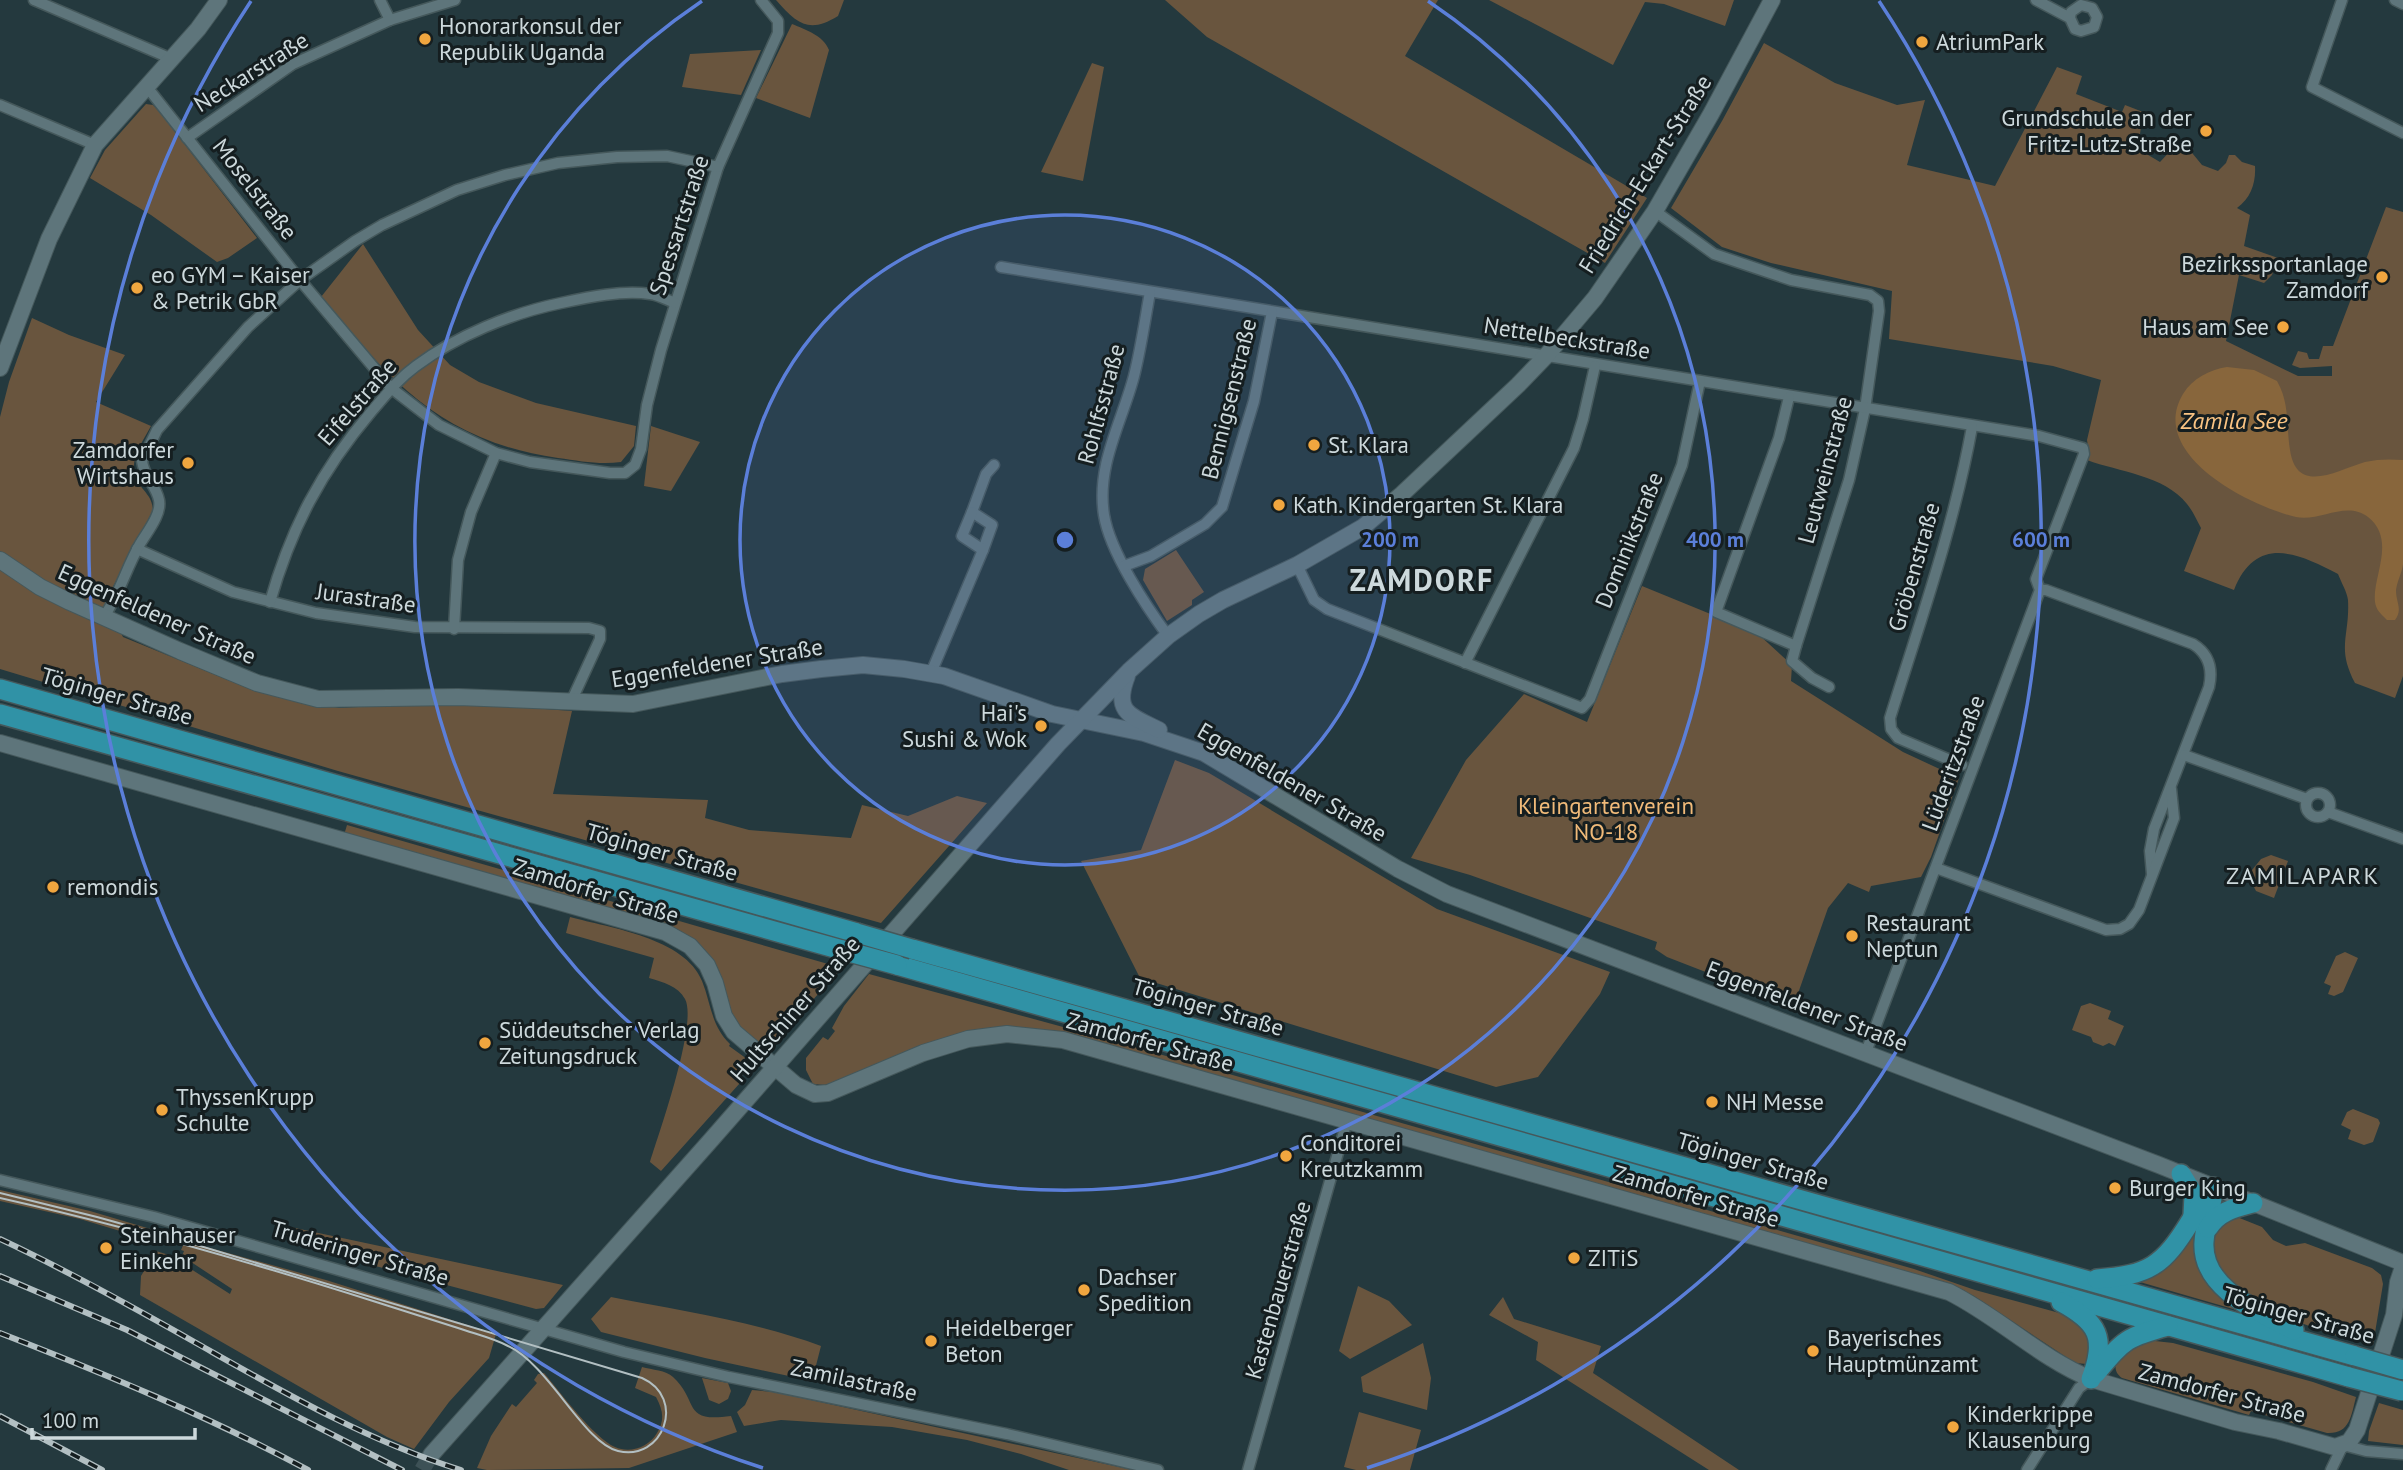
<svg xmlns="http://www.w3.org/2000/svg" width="2403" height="1470" viewBox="0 0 2403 1470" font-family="'PT Sans',sans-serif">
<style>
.green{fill:#69553e}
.water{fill:#88663c}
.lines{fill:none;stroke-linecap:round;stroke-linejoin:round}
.secondary-tunnel{stroke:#3d5156;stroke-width:16;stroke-dasharray:16 8;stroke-linecap:butt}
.street-casing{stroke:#45585b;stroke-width:13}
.secondary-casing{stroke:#45585b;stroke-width:18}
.highway-casing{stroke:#45585b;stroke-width:22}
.street{stroke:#5e757b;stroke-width:10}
.secondary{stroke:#5e757b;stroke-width:16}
.highway{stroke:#3092a6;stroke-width:19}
.tram{stroke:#b2bfc2;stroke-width:2}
.rail-casing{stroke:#b2bfc2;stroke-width:6}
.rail{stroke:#151e20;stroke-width:3.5;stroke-dasharray:10;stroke-linecap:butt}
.highway-bridge-casing{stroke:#45585b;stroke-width:22;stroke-linecap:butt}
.highway-bridge{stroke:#3092a6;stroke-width:19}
.ring{fill:none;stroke:#5b7fd9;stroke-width:3.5}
.poi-dot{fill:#f0a63f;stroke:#151e20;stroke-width:2.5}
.labels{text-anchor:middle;stroke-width:6;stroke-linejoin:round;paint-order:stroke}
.poi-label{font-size:23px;fill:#cdd9dc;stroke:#151e20;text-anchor:start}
.street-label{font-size:23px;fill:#cdd9dc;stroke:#151e20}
.park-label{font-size:23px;fill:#f0ba79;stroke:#151e20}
.water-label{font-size:24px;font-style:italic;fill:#fac483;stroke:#151e20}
.neighbourhood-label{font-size:24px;letter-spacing:2px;fill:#cdd9dc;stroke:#151e20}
.district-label{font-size:30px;font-weight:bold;letter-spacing:2px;fill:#cdd9dc;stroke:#151e20}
.centre{fill:#5b7fd9;stroke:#151e20;stroke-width:3.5}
.ring-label{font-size:21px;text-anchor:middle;font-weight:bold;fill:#5b7fd9;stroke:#151e20;stroke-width:6;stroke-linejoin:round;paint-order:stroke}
</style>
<rect width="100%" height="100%" fill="#24393e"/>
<g class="green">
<path d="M776 0H844L838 16C809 34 797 24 776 0Z"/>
<path d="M1165 0H1438L1405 56 1647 198 1605 263 1207 37Z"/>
<path d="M1489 0H1734L1725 26 1664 4 1645 2 1613 65Z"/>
<path d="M792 24C806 30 823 35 829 50L810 118 756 98Z"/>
<path d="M1764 43 1835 83 1897 105 1925 100 1907 165 1995 186 2057 67 2082 76 2076 94 2122 112 2125 105 2143 112 2138 149 2160 162 2172 149 2188 148 2202 165 2218 171 2226 163 2229 155H2235L2242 162 2255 166C2256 183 2251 198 2237 208L2250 215 2244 246 2278 258 2272 275 2264 283 2239 275 2226 341 2298 376H2332V366L2300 368 2292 365 2298 351 2307 353 2309 359H2319L2323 346H2333L2386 207 2403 212V676L2395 698 2355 683C2336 647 2350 636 2348 600 2347 592 2341 582 2338 574 2297 552 2256 535 2234 590L2184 571 2201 528C2197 521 2193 511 2187 504 2164 475 2119 472 2087 460L2089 453 2087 440 2101 380 2053 366 1889 339 1892 291 1771 263 1722 247 1671 208 1722 121Z"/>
<path d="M761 50 741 95 682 87 690 54Z"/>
<path d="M1092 63 1104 67 1083 181 1041 172Z"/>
<path d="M146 104 153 105 162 115 257 238 228 258 217 262 151 215 90 178 105 150Z"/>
<path d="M363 244 418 330 450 365 479 382 536 403 636 426 634 446 621 462C600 465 580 461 558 458 442 441 392 383 321 297Z"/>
<path d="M32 318 69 335 125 355 96 402 151 426C143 441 127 463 137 480 143 492 152 495 153 510L105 602 123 637 255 691 339 708 453 702 572 711 553 794 708 800 705 818 749 830 851 838 862 805 908 816 957 796 987 803 881 923 338 771 0 669V417L9 382Z"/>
<path d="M651 426 700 442 671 491 644 486Z"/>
<path d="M1176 550 1204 592 1192 600V605L1167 621 1143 580 1145 569Z"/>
<path d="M1642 586 1757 633 1792 665 1791 681 1903 752 1959 778 1931 857 1921 877 1871 886 1869 892 1848 883 1828 908 1795 1002 1779 996 1770 997 1667 957 1655 949 1657 942 1470 875 1411 858 1466 760 1524 694 1587 722Z"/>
<path d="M1175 760 1209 773 1437 909 1610 972 1600 994 1538 1077 1496 1087 1140 978 1081 861 1141 850Z"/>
<path d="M347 825 842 968 778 1038 759 1045 734 1024 700 948 344 835Z"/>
<path d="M2271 855 2288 861 2274 898 2256 891 2252 883V870L2261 859Z"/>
<path d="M570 917C610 928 685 938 702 981 711 1003 711 1026 730 1044L729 1046 747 1059 740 1083 661 1171 650 1162C659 1133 698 1023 685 999 678 986 663 982 649 978L654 958 566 933Z"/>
<path d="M2345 952 2358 958 2343 992 2334 996 2328 994 2331 986 2324 983 2336 956Z"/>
<path d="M869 974 1096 1036 1914 1269 1975 1290 2063 1314 2079 1322 2093 1343 2087 1364 2075 1363 1974 1296 1958 1289 1060 1033 1010 1028 841 1082 825 1085 813 1084 806 1070V1058L823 1037 828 1040 835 1031 832 1028 844 1006Z"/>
<path d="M2090 1003 2111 1011 2108 1019 2124 1026 2115 1046 2109 1043 2103 1046 2093 1042 2091 1037 2072 1030 2081 1006Z"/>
<path d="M2353 1109 2378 1119 2380 1123 2373 1142 2364 1145 2348 1139 2351 1130 2341 1125 2347 1112Z"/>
<path d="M0 1190 90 1211 174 1236 170 1246 80 1219 0 1201Z"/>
<path d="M2232 1215 2262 1227 2273 1240 2286 1246 2305 1243 2372 1268 2381 1275 2383 1284 2373 1345 2334 1335 2290 1319 2254 1302 2216 1268 2211 1235Z"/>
<path d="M2197 1221 2198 1244 2254 1315 2133 1280Z"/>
<path d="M281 1225 563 1285 544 1308 536 1309 301 1246 295 1240 278 1234Z"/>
<path d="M185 1241 326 1280 496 1334 489 1358 449 1402 414 1449 387 1437 140 1295 141 1276 156 1251 169 1255 230 1294 232 1289 182 1256 184 1251 181 1250Z"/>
<path d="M1358 1286 1389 1301 1412 1325 1350 1359 1339 1351Z"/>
<path d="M611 1297C681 1311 754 1321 821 1346L812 1381 705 1358 601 1332 591 1319Z"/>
<path d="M1503 1297 1514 1319 1601 1346 1593 1373 1739 1470H1709L1536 1360 1538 1342 1489 1315Z"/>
<path d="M2146 1340 2173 1343 2313 1382 2356 1397C2351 1416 2350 1434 2327 1433L2251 1411 2249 1415 2122 1378C2114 1372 2115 1367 2117 1358Z"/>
<path d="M1423 1343 1431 1378 1427 1410 1363 1392 1361 1377Z"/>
<path d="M642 1367C652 1370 666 1370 673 1377 700 1402 681 1423 731 1416L737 1432 629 1468 487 1470 477 1468 491 1436 512 1404 516 1407 537 1383 534 1380 538 1374 544 1373C560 1392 594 1438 615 1447 630 1454 649 1447 657 1433 665 1420 663 1410 656 1397L635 1388Z"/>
<path d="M702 1378 728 1383 731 1391 728 1399 719 1404 709 1400Z"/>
<path d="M752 1390 774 1392 1133 1470H1069L1021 1454 967 1440 892 1427 781 1420 744 1426 737 1412 745 1405Z"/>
<path d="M2379 1403 2403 1410V1445L2368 1441 2369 1431Z"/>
<path d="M1359 1412 1421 1430 1410 1470H1356L1344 1467Z"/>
</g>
<path class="water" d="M2227 367 2254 370 2277 381C2290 404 2286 425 2290 450 2297 496 2337 470 2365 462 2378 459 2390 459 2403 460 2403 494 2403 530 2403 564 2402 573 2397 581 2396 590 2396 603 2403 609 2395 620H2387C2381 614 2376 610 2375 602 2372 577 2397 540 2368 517 2346 500 2320 522 2296 517 2249 506 2147 454 2183 394 2193 378 2209 370 2227 367Z"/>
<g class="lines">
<path class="secondary-tunnel" d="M422 1470 431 1455"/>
<defs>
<g id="street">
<path d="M34 0 172 59"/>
<path d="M380 0 390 20"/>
<path d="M2036 0 2070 18 2075 29 2081 31 2094 27 2097 17 2092 8 2081 5 2071 12 2070 18"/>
<path d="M2342 0 2312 87 2403 133"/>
<path d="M2395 0 2403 4"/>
<path d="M147 87 300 280 391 388 439 425 496 453 530 462 610 473H625L635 465 641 449 647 405 661 350 718 167 778 33V21L761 0"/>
<path d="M0 105 95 145"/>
<path d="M187 138 293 64 390 20 455 0"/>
<path d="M1655 211 1714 254 1791 280 1870 295 1878 301 1879 311 1865 409 1849 480 1796 646"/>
<path d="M1001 267 2039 436 2083 448 2084 454 2036 579 2040 590 1866 1052"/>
<path d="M1150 292C1145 320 1141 348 1134 376 1122 422 1096 465 1104 515 1110 552 1146 606 1168 636"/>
<path d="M1789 397 1779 438 1716 612 1796 646 1792 661 1812 678 1829 687"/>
<path d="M137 549 233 592 316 613 415 627 589 628 600 631V639L571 702"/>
<path d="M983 550 992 525 972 512 986 474 994 465"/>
<path d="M1297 565 1314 600 1327 609 1582 708 1590 699 1682 465 1700 381"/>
<path d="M1124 566 1151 556 1205 524 1222 507 1254 401 1272 312"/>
<path d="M2040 590H2046L2193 644C2209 654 2213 669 2209 687L2154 829 2150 851 2152 874"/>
<path d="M270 602C291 528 321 471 371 412 385 396 398 379 416 366 456 336 512 313 561 303 589 297 622 290 650 294 659 295 667 300 675 303"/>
<path d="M103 618C119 596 126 568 140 544 147 532 162 514 159 500 156 485 144 477 142 461L157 430 248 327 300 280 355 241 382 225 457 190 505 175 558 163 617 157 667 156 718 167"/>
<path d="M454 629 458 560 471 512 496 453"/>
<path d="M1465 663 1574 448 1583 419 1595 366"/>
<path d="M931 673 983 550 962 536 972 512"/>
<path d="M2184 755 2307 799"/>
<path d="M1962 765 1898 738 1891 729 1890 718C1920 622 1954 526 1972 427"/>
<circle cx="2318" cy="805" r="12"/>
<path d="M2328 812 2403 839"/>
<path d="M1936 868 2106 930 2120 929 2129 924 2139 910 2174 818 2171 789"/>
<path d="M0 1180 154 1217 624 1352 729 1377 1007 1434 1158 1470"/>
<path d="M1248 1470 1347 1121"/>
<path d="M2027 1470 2079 1388 2091 1379"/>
<path d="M2331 1470 2343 1445 2366 1451 2403 1454"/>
</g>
<g id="secondary">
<path d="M0 368 49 239 95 145 198 29 219 0"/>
<path d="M0 560 40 587 70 602 180 651 257 683 318 699 458 697 633 704 782 674 821 669 863 665 904 669 944 676 1052 714 1144 733 1204 753 1398 869 1447 894 2159 1165 2403 1263"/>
<path d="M1127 676C1113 712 1130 716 1159 730"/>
<path d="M0 743 665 932 690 946 707 965 715 983 724 1016 734 1032 796 1085 815 1094 828 1093 923 1053 968 1039 1007 1034 1063 1040 1949 1292C1999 1317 2040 1358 2091 1379L2235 1422 2279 1431 2335 1447 2349 1442 2357 1430 2394 1315 2398 1282 2403 1267"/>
<path d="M431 1455 711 1140 1058 744 1129 671 1168 636 1199 614 1223 600 1297 565 1363 527 1402 494 1518 385 1546 356 1595 298 1655 211 1711 114 1772 0"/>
</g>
<g id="highway">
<path d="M0 689 857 933"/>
<path d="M0 714 842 950"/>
<path d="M912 949 2355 1356"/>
<path d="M897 965 2349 1377"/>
<path d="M2181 1174 2194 1195 2193 1215"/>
<path d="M2213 1187C2213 1206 2205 1223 2204 1242 2201 1289 2260 1312 2294 1330"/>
<path d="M2208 1228C2219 1211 2234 1208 2253 1203"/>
<path d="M2097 1279C2149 1275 2163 1266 2190 1222 2197 1210 2203 1199 2211 1189"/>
<path d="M2061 1302C2098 1322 2107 1338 2091 1379"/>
<path d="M2096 1373C2124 1340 2126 1337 2168 1326"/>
</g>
</defs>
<use href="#street" class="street-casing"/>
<use href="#secondary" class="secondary-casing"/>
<use href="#highway" class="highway-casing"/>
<use href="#street" class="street"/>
<use href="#secondary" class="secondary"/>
<use href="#highway" class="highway"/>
<path class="tram" d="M0 1193 97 1217 180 1240 642 1378C687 1398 663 1462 618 1451 584 1443 549 1365 508 1346 493 1338 475 1334 458 1328 430 1319 401 1310 373 1301 250 1262 125 1226 0 1198"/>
<defs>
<g id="rail">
<path d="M0 1239C68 1271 133 1307 198 1344 283 1392 367 1441 461 1470"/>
<path d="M0 1276 127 1330 402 1470"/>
<path d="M0 1333C105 1374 208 1416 308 1470"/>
<path d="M0 1416 102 1470"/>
</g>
</defs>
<use href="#rail" class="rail-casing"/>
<use href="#rail" class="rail"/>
<defs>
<g id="highway-bridge">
<path d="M857 933 912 949"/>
<path d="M842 950 897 965"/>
<path d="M2355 1356 2403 1370"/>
<path d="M2349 1377 2402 1391"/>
</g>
</defs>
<use href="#highway-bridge" class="highway-bridge-casing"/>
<use href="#highway-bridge" class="highway-bridge"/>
</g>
<circle cx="1065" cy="540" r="325" fill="#5b7fd9" fill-opacity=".12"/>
<g class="ring">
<circle cx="1065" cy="540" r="325"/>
<path d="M1428 1A650 650 0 1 1 702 1"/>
<path d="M763 1468A976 976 0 0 1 251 1M1879 1A976 976 0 0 1 1367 1468"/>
</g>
<g class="poi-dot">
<circle cx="425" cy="39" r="7"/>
<circle cx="1922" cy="42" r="7"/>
<circle cx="2206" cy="131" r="7"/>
<circle cx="2382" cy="277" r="7"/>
<circle cx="137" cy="288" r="7"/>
<circle cx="2283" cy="327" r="7"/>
<circle cx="1314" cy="445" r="7"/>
<circle cx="188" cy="463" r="7"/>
<circle cx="1279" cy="505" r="7"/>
<circle cx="1041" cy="726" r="7"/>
<circle cx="53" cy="887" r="7"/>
<circle cx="1852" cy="936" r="7"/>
<circle cx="485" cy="1043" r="7"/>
<circle cx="1712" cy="1102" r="7"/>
<circle cx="162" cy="1110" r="7"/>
<circle cx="1286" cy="1156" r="7"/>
<circle cx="2115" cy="1188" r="7"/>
<circle cx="106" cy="1248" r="7"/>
<circle cx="1574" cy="1258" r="7"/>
<circle cx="1084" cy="1290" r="7"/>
<circle cx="931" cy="1341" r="7"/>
<circle cx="1813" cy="1351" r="7"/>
<circle cx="1953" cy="1427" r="7"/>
</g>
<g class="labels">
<g class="poi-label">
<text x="439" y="34">Honorarkonsul der<tspan x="439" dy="26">Republik Uganda</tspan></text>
<text x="1936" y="50">AtriumPark</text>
<text x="2192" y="126" text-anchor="end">Grundschule an der<tspan x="2192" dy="26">Fritz-Lutz-Straße</tspan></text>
<text x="2368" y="272" text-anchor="end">Bezirkssportanlage<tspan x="2368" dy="26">Zamdorf</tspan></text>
<text x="151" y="283">eo GYM – Kaiser<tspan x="151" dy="26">&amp; Petrik GbR</tspan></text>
<text x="2269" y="335" text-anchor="end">Haus am See</text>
<text x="1328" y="453">St. Klara</text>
<text x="174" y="458" text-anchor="end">Zamdorfer<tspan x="174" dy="26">Wirtshaus</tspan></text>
<text x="1293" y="513">Kath. Kindergarten St. Klara</text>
<text x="1027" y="721" text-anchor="end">Hai's<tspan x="1027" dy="26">Sushi &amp; Wok</tspan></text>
<text x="67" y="895">remondis</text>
<text x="1866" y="931">Restaurant<tspan x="1866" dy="26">Neptun</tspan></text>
<text x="499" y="1038">Süddeutscher Verlag<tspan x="499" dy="26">Zeitungsdruck</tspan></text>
<text x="176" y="1105">ThyssenKrupp<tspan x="176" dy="26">Schulte</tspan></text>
<text x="1726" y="1110">NH Messe</text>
<text x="1300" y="1151">Conditorei<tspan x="1300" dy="26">Kreutzkamm</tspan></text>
<text x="2129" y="1196">Burger King</text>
<text x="120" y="1243">Steinhauser<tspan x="120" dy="26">Einkehr</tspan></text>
<text x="1588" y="1266">ZITiS</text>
<text x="1098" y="1285">Dachser<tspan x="1098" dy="26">Spedition</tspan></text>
<text x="945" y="1336">Heidelberger<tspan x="945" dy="26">Beton</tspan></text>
<text x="1827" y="1346">Bayerisches<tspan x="1827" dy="26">Hauptmünzamt</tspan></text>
<text x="1967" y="1422">Kinderkrippe<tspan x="1967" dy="26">Klausenburg</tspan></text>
</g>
<g class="street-label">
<text transform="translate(251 72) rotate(-32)" y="8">Neckarstraße</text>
<text transform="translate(1645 174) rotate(-58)" y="8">Friedrich-Eckart-Straße</text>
<text transform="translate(255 189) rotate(52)" y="8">Moselstraße</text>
<text transform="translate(679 225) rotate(-72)" y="8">Spessartstraße</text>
<text transform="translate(1567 338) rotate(9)" y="8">Nettelbeckstraße</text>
<text transform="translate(1229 399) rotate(-76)" y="8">Bennigsenstraße</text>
<text transform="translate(357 402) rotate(-49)" y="8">Eifelstraße</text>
<text transform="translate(1101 404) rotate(-75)" y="8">Rohlfsstraße</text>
<text transform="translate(1825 470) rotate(-75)" y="8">Leutweinstraße</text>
<text transform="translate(1629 540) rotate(-68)" y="8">Dominikstraße</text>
<text transform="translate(1914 567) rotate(-74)" y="8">Gröbenstraße</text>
<text transform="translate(366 598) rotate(8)" y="8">Jurastraße</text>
<text transform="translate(157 614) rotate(24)" y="8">Eggenfeldener Straße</text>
<text transform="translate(717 663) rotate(-9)" y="8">Eggenfeldener Straße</text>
<text transform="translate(117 696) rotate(16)" y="8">Töginger Straße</text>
<text transform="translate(1953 763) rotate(-70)" y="8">Lüderitzstraße</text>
<text transform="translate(1292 782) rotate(30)" y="8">Eggenfeldener Straße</text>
<text transform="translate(662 852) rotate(16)" y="8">Töginger Straße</text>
<text transform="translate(596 891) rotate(17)" y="8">Zamdorfer Straße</text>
<text transform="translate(1807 1006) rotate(21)" y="8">Eggenfeldener Straße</text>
<text transform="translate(1208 1007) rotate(16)" y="8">Töginger Straße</text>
<text transform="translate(795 1009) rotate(-49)" y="8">Hultschiner Straße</text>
<text transform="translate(1150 1042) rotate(15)" y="8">Zamdorfer Straße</text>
<text transform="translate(1753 1161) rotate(16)" y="8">Töginger Straße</text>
<text transform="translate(1696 1196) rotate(16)" y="8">Zamdorfer Straße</text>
<text transform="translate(360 1253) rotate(16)" y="8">Truderinger Straße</text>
<text transform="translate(1278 1290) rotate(-74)" y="8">Kastenbauerstraße</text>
<text transform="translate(2299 1315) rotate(16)" y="8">Töginger Straße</text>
<text transform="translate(854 1380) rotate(12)" y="8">Zamilastraße</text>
<text transform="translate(2222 1393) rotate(15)" y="8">Zamdorfer Straße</text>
</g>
<g class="park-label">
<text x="1606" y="814">Kleingartenverein<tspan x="1606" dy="26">NO-18</tspan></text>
</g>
<g class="water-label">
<text x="2234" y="429">Zamila See</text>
</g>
<g class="neighbourhood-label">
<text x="2303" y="884">ZAMILAPARK</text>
</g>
<g class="district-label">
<text x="1422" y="591">ZAMDORF</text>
</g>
</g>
<circle cx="1065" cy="540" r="10" class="centre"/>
<g class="ring-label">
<text x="1390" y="547">200 m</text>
<text x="1715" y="547">400 m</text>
<text x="2041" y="547">600 m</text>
</g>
<path d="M32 1428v10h163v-10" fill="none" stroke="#cdd9dc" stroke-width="3.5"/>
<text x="42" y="1428" font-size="21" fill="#cdd9dc" stroke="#151e20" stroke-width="5" paint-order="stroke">100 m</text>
</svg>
